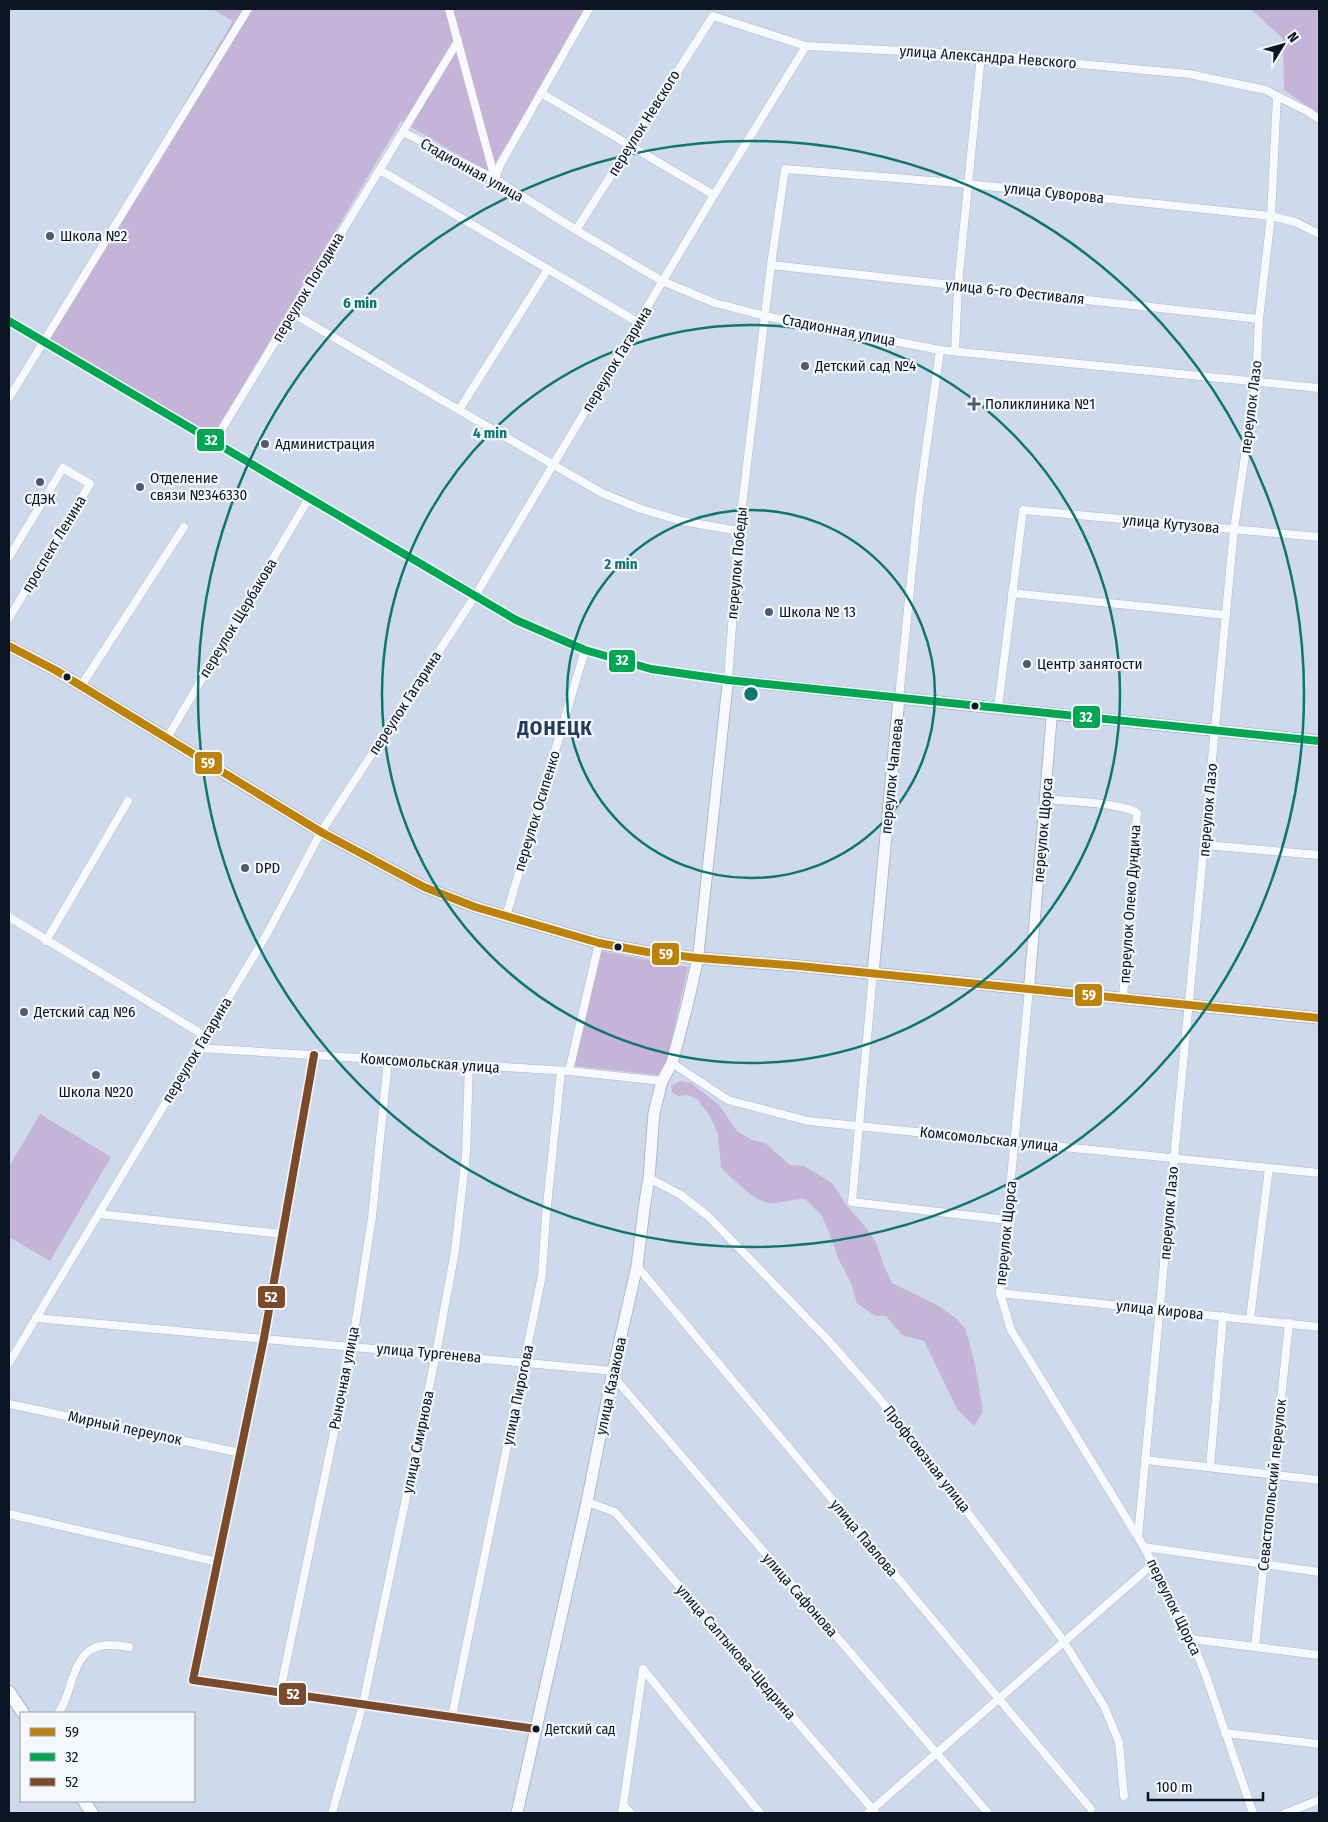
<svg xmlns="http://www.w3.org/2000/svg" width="1328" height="1822" viewBox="0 0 1328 1822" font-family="'Fira Sans Condensed',sans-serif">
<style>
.green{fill:#c5b4d8}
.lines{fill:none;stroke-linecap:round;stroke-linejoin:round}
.minor-casing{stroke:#aeb8c7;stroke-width:9}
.tertiary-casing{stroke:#aeb8c7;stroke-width:12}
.secondary-casing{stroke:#aeb8c7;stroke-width:13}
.trunk-casing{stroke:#aeb8c7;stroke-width:14}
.minor{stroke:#f8f9fc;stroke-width:8}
.tertiary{stroke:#f8f9fc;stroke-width:10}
.secondary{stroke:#f8f9fc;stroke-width:11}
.trunk{stroke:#f8f9fc;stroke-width:12}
.bus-1-casing{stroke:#f4f7fb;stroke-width:11}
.bus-2-casing{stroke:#f4f7fb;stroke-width:11}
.bus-3-casing{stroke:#f4f7fb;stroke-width:11}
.bus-1{stroke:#bc8209;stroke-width:8}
.bus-2{stroke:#00a651;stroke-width:8}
.bus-3{stroke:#7a4b2a;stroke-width:8}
.ring{fill:none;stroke:#0f766e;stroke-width:2.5}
.poi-dot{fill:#505a6a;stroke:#f4f7fb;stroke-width:2}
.bus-dot{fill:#0c1524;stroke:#f4f7fb;stroke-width:2}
.labels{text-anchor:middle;stroke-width:4.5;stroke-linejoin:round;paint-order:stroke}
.bus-label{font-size:14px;fill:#0c1524;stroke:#f4f7fb;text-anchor:start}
.street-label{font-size:15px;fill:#0c1524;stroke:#f4f7fb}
.poi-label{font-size:15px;fill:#0c1524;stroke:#f4f7fb;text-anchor:start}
.district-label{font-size:20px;font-weight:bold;letter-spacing:1px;fill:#243a5b;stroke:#f4f7fb}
.centre{fill:#0f766e;stroke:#f4f7fb;stroke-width:2.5}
.ring-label{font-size:15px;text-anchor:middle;font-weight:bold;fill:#0f766e;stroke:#f4f7fb;stroke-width:4.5;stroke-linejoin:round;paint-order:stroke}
.line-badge{stroke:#f4f7fb;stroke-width:2}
.badge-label{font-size:14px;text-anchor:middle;font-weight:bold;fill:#fff}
</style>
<rect width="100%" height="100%" fill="#cedaeb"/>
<g class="green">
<path d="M212 9H589L489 173 401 121 213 436 46 338 233 21Z"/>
<path d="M1251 9H1319V114L1284 90 1283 39Z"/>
<path d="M600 951 688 967 665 1068 658 1075 573 1066Z"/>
<path d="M680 1081 691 1083 719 1105 737 1131 752 1140 765 1143 790 1165 804 1166 832 1183 847 1206 863 1224 876 1242 884 1266 892 1283 939 1306 957 1319 966 1330 975 1365 983 1411 974 1426 957 1409 924 1341 902 1335 886 1316H875L857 1303 851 1283 838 1258 831 1237 822 1216 805 1199C792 1199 787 1202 775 1203 757 1206 734 1179 721 1168L718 1134 710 1116 697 1099 688 1095 678 1096 672 1092 671 1086Z"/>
<path d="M40 1114 111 1157 50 1261 9 1237V1167Z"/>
</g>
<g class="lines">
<defs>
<g id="minor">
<path d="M449 9 495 179"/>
<path d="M541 93 714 195"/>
<path d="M1277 96 1307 111 1319 119"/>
<path d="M403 132 495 179 576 230 662 281 715 303 765 316 940 350 1319 388"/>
<path d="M380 170 639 323"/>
<path d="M495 179 500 165 589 9"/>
<path d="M576 230 713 16 806 46 981 55 1189 74 1266 90 1277 96 1271 216 1259 319 1256 383 1234 529 1138 1536"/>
<path d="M771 265 1259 319"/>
<path d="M292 313 602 493 641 509 682 521 739 531"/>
<path d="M9 321 516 620 585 650 651 669 728 680 739 531 771 265 785 169 968 184 1271 216 1295 222 1319 234"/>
<path d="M955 351 958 285 981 55"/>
<path d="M9 398 248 9"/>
<path d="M459 410 548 269"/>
<path d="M214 442 458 41"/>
<path d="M9 557 63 468 90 484 9 618"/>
<path d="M1012 593 1226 615"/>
<path d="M81 686 184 527"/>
<path d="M899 698 919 500 940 350"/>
<path d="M998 708 1023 510 1319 537"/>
<path d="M167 738 309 498"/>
<path d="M1045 799C1065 801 1123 803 1137 813L1123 998"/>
<path d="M1205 845 1319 855"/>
<path d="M506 916 585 650"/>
<path d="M9 917 205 1036"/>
<path d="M46 941 128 801"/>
<path d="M873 973 852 1202 1008 1220"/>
<path d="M1029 989 1000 1293 1011 1330 1144 1547 1191 1639 1205 1673 1253 1813"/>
<path d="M198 1048 569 1071 662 1081"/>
<path d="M314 1055 264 1338 193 1680 536 1729"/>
<path d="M672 1063 728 1100 808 1121 1319 1173"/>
<path d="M569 1071 599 943"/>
<path d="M649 1178 681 1195 708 1216 828 1340 879 1398 950 1489 1018 1579 1062 1639 1104 1706 1119 1742 1124 1796"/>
<path d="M99 1214 282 1234"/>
<path d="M637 1266 1091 1809"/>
<path d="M1000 1293 1319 1327"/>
<path d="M36 1318 613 1371"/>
<path d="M1250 1319 1269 1168"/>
<path d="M9 1363 267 934 321 832 475 596 714 195 806 46"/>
<path d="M613 1376 988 1813"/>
<path d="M9 1404 241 1453"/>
<path d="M1145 1460 1319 1480"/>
<path d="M1210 1467 1223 1316"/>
<path d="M587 1502 615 1512 876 1813"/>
<path d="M9 1514 218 1562"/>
<path d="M1144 1547 1319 1572"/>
<path d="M1191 1639 1319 1655"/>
<path d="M1255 1647 1289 1323"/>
<path d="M643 1669 760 1813"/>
<path d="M280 1692 352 1346 372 1217 388 1060"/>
<path d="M58 1713C64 1706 66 1698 69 1689 80 1653 89 1639 129 1647"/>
<path d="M452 1716 542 1275 546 1215 561 1071"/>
<path d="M1225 1733 1319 1744"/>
<path d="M623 1805 631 1813"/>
<path d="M332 1813 363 1704 436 1354 455 1251 466 1154 469 1065"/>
<path d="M622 1813 643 1669"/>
<path d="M868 1813 1153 1564"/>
<path d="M1286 1813 1319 1800"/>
</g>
<g id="tertiary">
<path d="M698 958 728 680 899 698"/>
<path d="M1029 989 1052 713"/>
</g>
<g id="secondary">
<path d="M9 646 55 670 321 832 424 887 475 907 599 943 647 952 698 958 799 966 1319 1018"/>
<path d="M873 973 899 698 1319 741"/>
<path d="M517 1813 587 1502 613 1371 637 1266 644 1209 649 1178 654 1113 662 1081 672 1063 688 1002 698 958"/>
</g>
<g id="trunk">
<path d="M9 1692 23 1713"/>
<path d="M84 1801 92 1813"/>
</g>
</defs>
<use href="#minor" class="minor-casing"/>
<use href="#tertiary" class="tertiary-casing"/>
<use href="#secondary" class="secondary-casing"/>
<use href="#trunk" class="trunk-casing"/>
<use href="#minor" class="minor"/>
<use href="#tertiary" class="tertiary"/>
<use href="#secondary" class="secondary"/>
<use href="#trunk" class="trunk"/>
<defs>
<path id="bus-1" d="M9 646 55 670 321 832 424 887 475 907 599 943 647 952 698 958 799 966 1319 1018"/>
<path id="bus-2" d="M9 321 516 620 585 650 651 669 728 680 1319 741"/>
<path id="bus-3" d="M314 1055 264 1338 193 1680 536 1729"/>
</defs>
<use href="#bus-1" class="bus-1-casing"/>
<use href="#bus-2" class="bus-2-casing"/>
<use href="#bus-3" class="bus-3-casing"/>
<use href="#bus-1" class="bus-1"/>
<use href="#bus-2" class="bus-2"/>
<use href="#bus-3" class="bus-3"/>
</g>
<g class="ring">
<circle cx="751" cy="694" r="184"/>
<circle cx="751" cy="694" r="369"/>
<circle cx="751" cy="694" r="553"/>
</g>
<g class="poi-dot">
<circle cx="50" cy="236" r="5"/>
<circle cx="805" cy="366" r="5"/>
<path d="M971.5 396.5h5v5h5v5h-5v5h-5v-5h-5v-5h5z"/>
<circle cx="265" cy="444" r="5"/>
<circle cx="40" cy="482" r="5"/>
<circle cx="140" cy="487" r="5"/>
<circle cx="769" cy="612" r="5"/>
<circle cx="1027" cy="664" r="5"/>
<circle cx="245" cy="868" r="5"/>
<circle cx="24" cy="1012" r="5"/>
<circle cx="96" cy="1075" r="5"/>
</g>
<g class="bus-dot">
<circle cx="67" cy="677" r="4.5"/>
<circle cx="975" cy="706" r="4.5"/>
<circle cx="618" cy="947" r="4.5"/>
<circle cx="536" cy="1729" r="4.5"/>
</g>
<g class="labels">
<g class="bus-label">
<text x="545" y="1734">Детский сад</text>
</g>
<g class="street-label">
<text transform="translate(988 57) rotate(4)" y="5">улица Александра Невского</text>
<text transform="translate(644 123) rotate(-58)" y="5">переулок Невского</text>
<text transform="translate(472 170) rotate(29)" y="5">Стадионная улица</text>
<text transform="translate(1054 193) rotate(6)" y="5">улица Суворова</text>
<text transform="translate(308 287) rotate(-59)" y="5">переулок Погодина</text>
<text transform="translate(1015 292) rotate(6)" y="5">улица 6-го Фестиваля</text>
<text transform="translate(839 330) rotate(11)" y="5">Стадионная улица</text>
<text transform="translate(617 359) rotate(-59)" y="5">переулок Гагарина</text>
<text transform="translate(1251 407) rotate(-83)" y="5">переулок Лазо</text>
<text transform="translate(1171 524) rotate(5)" y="5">улица Кутузова</text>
<text transform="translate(54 544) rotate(-59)" y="5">проспект Ленина</text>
<text transform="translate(737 563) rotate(-85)" y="5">переулок Победы</text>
<text transform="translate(238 618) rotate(-59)" y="5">переулок Щербакова</text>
<text transform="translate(405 703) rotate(-57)" y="5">переулок Гагарина</text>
<text transform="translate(892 776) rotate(-84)" y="5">переулок Чапаева</text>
<text transform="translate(1208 810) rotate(-85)" y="5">переулок Лазо</text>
<text transform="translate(537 811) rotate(-73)" y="5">переулок Осипенко</text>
<text transform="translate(1043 830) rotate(-85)" y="5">переулок Щорса</text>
<text transform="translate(1130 904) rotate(-86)" y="5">переулок Олеко Дундича</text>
<text transform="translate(197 1050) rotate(-59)" y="5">переулок Гагарина</text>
<text transform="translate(430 1063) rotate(4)" y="5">Комсомольская улица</text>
<text transform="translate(989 1139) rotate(6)" y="5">Комсомольская улица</text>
<text transform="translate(1169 1213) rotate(-85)" y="5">переулок Лазо</text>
<text transform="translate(1006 1233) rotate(-84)" y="5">переулок Щорса</text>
<text transform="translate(1160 1310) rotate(6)" y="5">улица Кирова</text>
<text transform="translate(429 1353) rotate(5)" y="5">улица Тургенева</text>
<text transform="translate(344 1378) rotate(-79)" y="5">Рыночная улица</text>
<text transform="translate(611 1386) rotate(-78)" y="5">улица Казакова</text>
<text transform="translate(518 1395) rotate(-78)" y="5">улица Пирогова</text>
<text transform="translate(125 1428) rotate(12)" y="5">Мирный переулок</text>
<text transform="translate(418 1442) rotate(-78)" y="5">улица Смирнова</text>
<text transform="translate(927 1459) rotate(52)" y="5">Профсоюзная улица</text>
<text transform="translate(1272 1485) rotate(-84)" y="5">Севастопольский переулок</text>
<text transform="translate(864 1538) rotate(50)" y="5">улица Павлова</text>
<text transform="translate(800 1595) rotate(49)" y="5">улица Сафонова</text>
<text transform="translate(1174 1607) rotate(64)" y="5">переулок Щорса</text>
<text transform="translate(736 1652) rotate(49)" y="5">улица Салтыкова-Щедрина</text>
</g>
<g class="poi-label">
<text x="60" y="241">Школа №2</text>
<text x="815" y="371">Детский сад №4</text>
<text x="985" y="409">Поликлиника №1</text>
<text x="275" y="449">Администрация</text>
<text x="150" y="483">Отделение<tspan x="150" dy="17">связи №346330</tspan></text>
<text x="40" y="504" text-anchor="middle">СДЭК</text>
<text x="779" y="617">Школа № 13</text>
<text x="1037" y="669">Центр занятости</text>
<text x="255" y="873">DPD</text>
<text x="34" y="1017">Детский сад №6</text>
<text x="96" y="1097" text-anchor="middle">Школа №20</text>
</g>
<g class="district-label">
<text x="555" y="735">ДОНЕЦК</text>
</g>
</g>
<circle cx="751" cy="694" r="8" class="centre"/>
<g class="ring-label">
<text x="360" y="308">6 min</text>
<text x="490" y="438">4 min</text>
<text x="621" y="569">2 min</text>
</g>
<g class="line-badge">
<rect x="196" y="428" width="29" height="24" rx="5" fill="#00a651"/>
<rect x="608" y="649" width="28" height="24" rx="5" fill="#00a651"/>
<rect x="1072" y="705" width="29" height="24" rx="5" fill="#00a651"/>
<rect x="194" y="751" width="29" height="24" rx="5" fill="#bc8209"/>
<rect x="651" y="942" width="29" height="24" rx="5" fill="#bc8209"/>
<rect x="1074" y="983" width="29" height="24" rx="5" fill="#bc8209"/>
<rect x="257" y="1285" width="29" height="24" rx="5" fill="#7a4b2a"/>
<rect x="278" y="1682" width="29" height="24" rx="5" fill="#7a4b2a"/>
</g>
<g class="badge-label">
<text x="211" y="445">32</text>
<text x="622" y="665">32</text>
<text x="1086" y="722">32</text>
<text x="208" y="768">59</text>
<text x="666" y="959">59</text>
<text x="1089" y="1000">59</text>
<text x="271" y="1302">52</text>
<text x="293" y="1699">52</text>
</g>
<rect width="1328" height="1822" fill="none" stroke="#0c1524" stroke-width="20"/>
<rect x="20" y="1712" width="175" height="90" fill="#f4f7fb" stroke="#979da5"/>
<rect x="30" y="1728" width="25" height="8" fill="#bc8209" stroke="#979da5"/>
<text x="65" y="1737" font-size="15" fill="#0c1524">59</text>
<rect x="30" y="1753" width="25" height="8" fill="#00a651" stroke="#979da5"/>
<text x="65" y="1762" font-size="15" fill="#0c1524">32</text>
<rect x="30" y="1778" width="25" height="8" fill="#7a4b2a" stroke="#979da5"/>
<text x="65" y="1787" font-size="15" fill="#0c1524">52</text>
<g transform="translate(1283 45) rotate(53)" stroke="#f4f7fb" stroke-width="4" paint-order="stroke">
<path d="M0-4L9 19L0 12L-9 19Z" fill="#0c1524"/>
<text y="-8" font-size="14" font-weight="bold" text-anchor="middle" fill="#0c1524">N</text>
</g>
<path d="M1148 1792v8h115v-8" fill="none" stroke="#0c1524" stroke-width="2.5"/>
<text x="1156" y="1792" font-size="15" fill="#0c1524" stroke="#f4f7fb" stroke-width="4" paint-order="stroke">100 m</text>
</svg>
